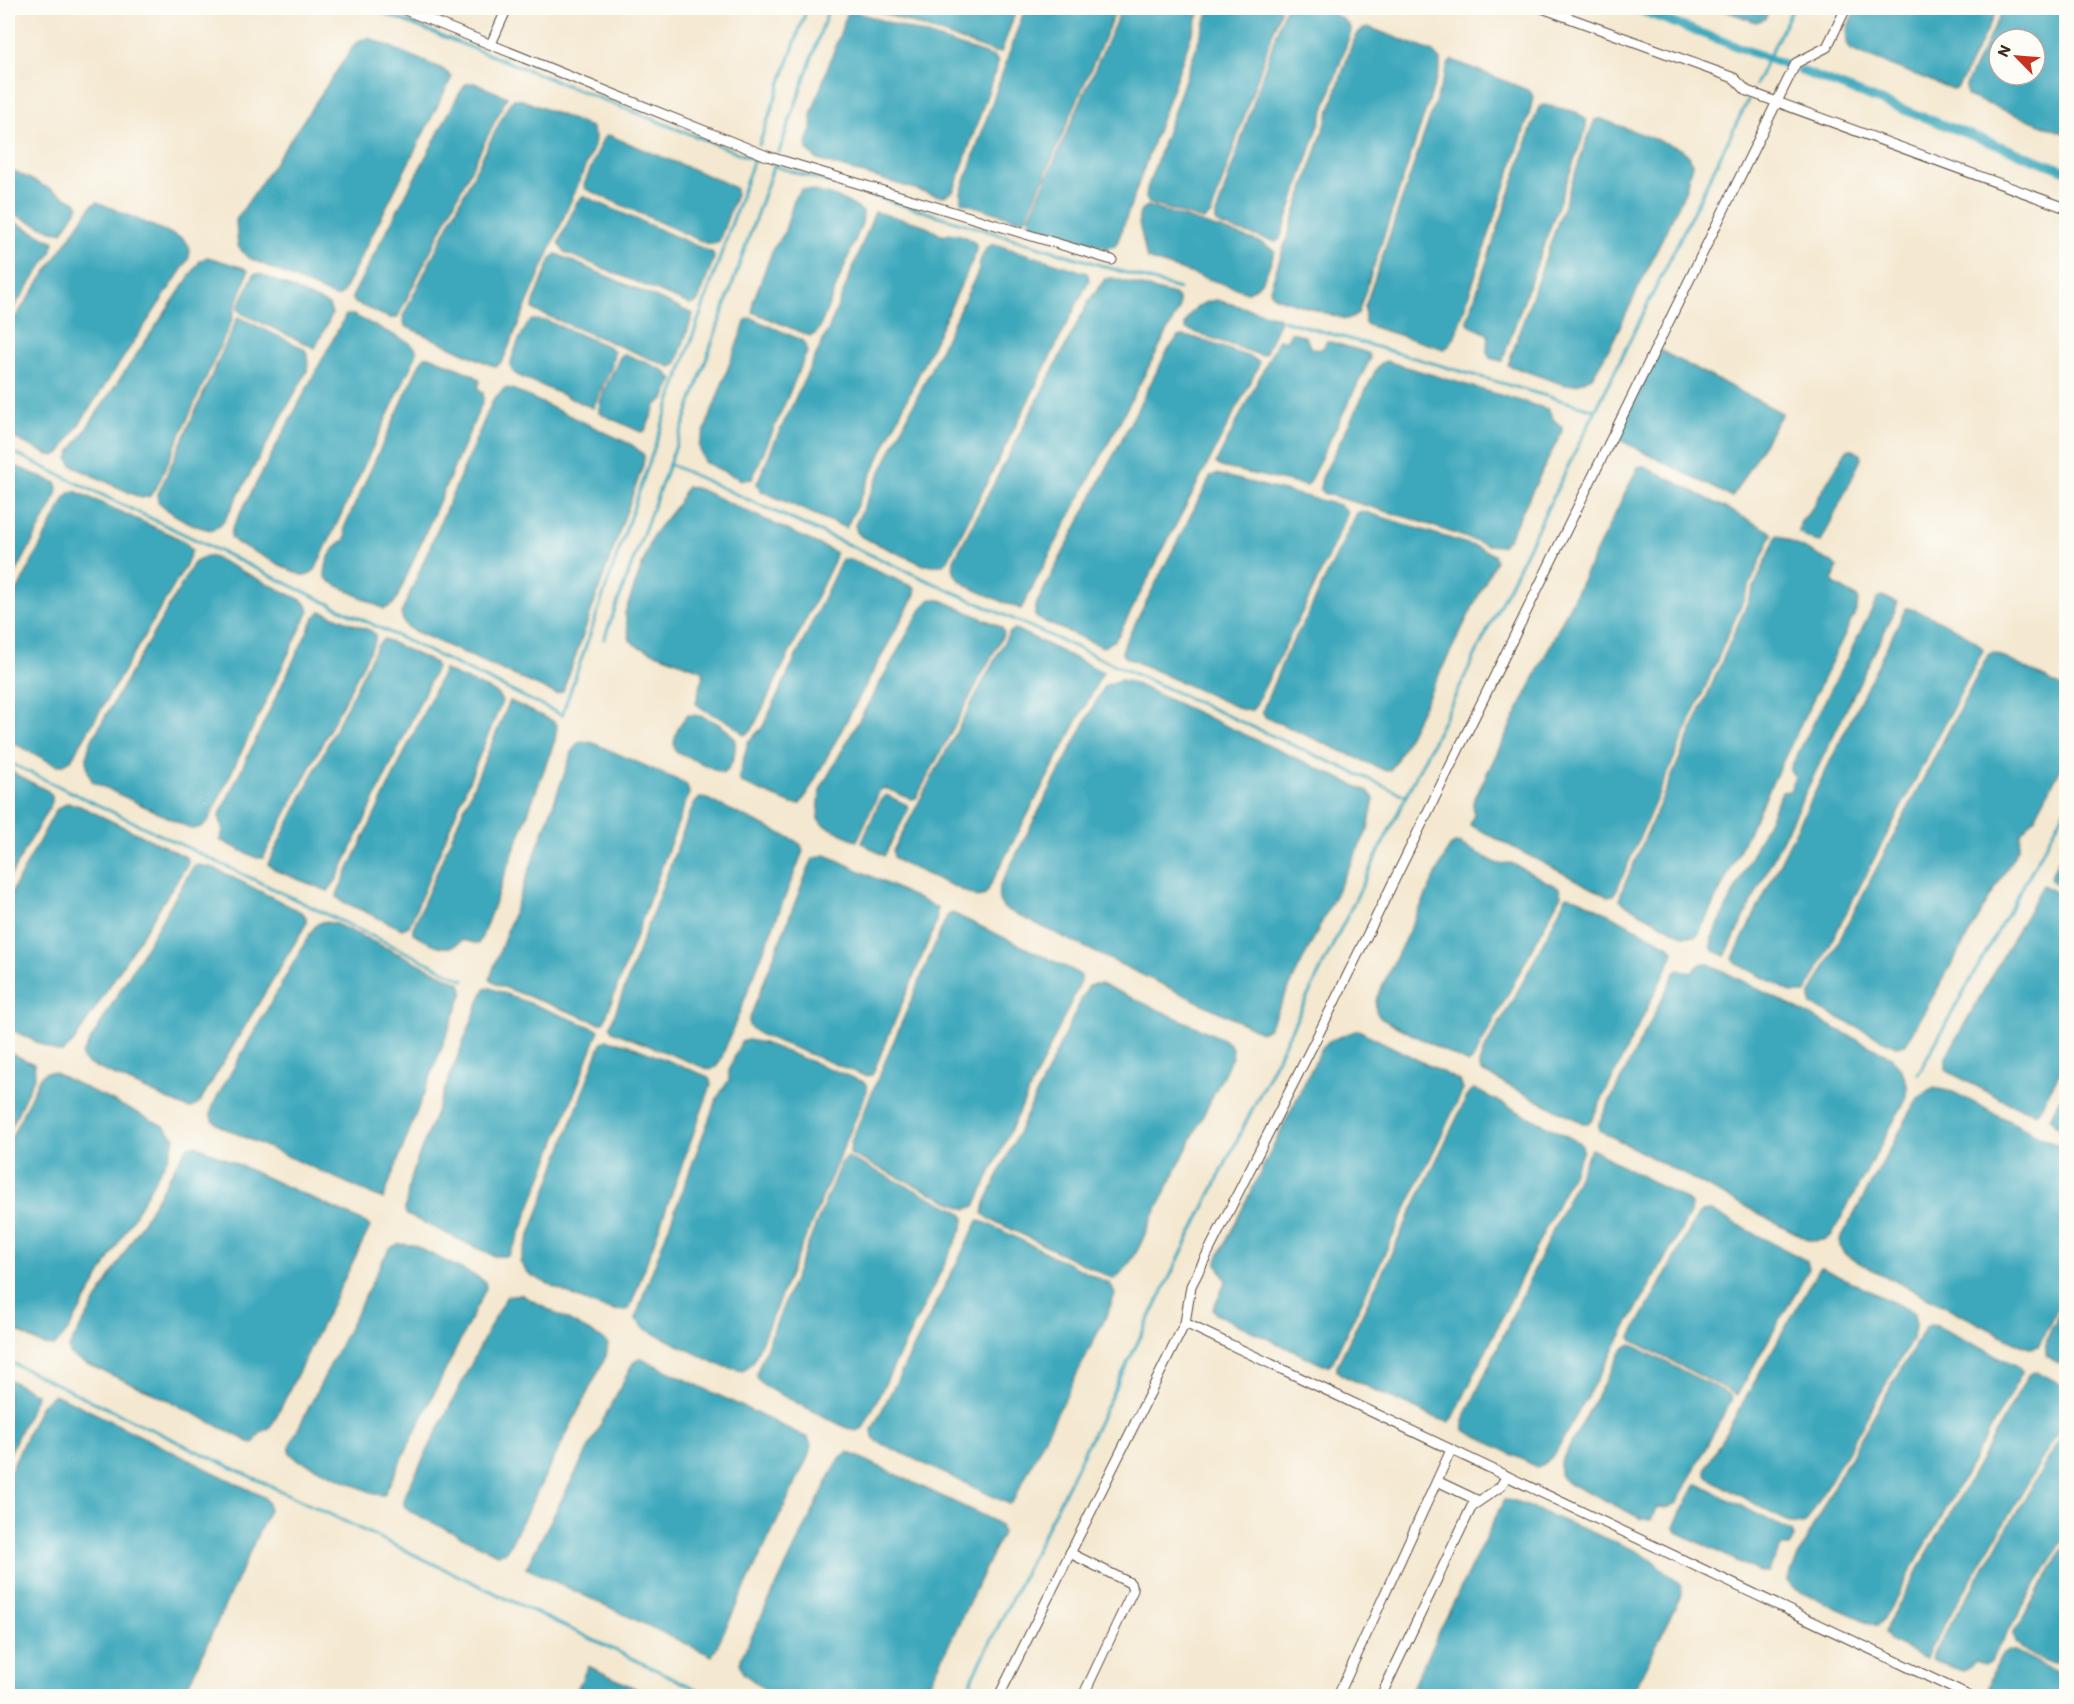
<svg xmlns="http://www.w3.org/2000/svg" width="2074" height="1704" viewBox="0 0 2074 1704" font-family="Itim,sans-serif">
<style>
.water{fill:#3da8bc;stroke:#3c696d;stroke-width:1.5;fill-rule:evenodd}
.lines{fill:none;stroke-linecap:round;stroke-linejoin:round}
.stream{stroke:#3da8bc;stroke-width:3}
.canal{stroke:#3da8bc;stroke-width:9}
.minor-casing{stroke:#574639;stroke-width:11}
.minor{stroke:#fff;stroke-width:9}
</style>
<rect width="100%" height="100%" fill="#fdfcf7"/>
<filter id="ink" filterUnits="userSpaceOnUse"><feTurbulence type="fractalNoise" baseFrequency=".0167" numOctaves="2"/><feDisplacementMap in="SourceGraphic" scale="12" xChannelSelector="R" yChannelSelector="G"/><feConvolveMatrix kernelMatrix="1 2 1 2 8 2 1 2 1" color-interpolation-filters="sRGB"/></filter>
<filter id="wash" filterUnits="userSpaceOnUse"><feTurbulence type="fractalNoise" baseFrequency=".008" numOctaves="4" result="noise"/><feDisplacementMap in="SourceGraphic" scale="24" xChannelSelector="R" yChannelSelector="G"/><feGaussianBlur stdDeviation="1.35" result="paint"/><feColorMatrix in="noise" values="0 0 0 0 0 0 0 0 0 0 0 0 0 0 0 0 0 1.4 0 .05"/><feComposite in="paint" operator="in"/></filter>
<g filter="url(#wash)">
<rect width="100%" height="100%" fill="#f4e8d0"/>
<g class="water">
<path d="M869 8H1017L1001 52H994Z"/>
<path d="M1025 8H1117L1028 214 1025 219 1019 220 961 202V193Z"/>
<path d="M1122 8H1201L1119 238 1115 246 1106 248 1034 226 1030 224 1029 218Z"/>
<path d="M1210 8H1281L1211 214 1207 218 1203 220 1149 203 1146 198 1147 189Z"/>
<path d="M1285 8C1295 7 1306 6 1315 8 1327 9 1349 19 1351 31L1280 239 1276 242 1222 226 1216 222V215Z"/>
<path d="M1718 8H1770L1765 19 1756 22Z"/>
<path d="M1856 8H1998L1963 78 1957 88 1952 89 1851 50C1841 37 1850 21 1856 8Z"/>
<path d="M2004 8H2066V134L1967 96 1966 85 1969 78ZM1999 39H2035V75H1999Z"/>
<path d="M853 11 991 56 995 57 998 63 954 190C948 196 943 197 935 195L818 160 807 150V143L812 127 811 115 816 101 847 14Z"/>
<path d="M1368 27 1433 52 1440 60V68L1358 313 1352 318 1345 319 1278 298 1272 295 1270 289 1352 44C1357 36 1359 29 1368 27Z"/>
<path d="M369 38 442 69 452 77 343 292 340 296 335 297 247 257 238 246 236 220 355 44 361 40Z"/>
<path d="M1452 60 1530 91 1533 97 1529 115 1455 336 1450 345 1444 349 1370 326 1365 323V307L1448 65Z"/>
<path d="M474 83 507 97 397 318H390L355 303 352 298 354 293 458 96 466 84Z"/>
<path d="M514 99 522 100 591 127 595 137 594 146 503 360 497 366 491 365 405 326 403 316 509 104Z"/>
<path d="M1544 105 1576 112 1586 120V128L1502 361 1490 358 1487 352 1488 334 1471 326 1467 321 1536 115 1539 107Z"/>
<path d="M1601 119 1681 149 1689 156 1692 164 1685 191 1611 345 1592 377 1577 384 1565 385 1508 365 1585 145 1595 120Z"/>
<path d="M608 135 723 182 736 189V194L719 241 713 244 706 243 586 189 584 185 603 139Z"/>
<path d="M8 168 76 202 79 206 62 232 52 231 8 212Z"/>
<path d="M802 189C824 192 845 198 863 212L862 223 819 329 815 334 810 336 753 312V302L773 249 784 234 795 197Z"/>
<path d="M583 196 713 253 714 258 698 301 694 304H689L566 253 561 247 559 242 577 202Z"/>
<path d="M97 202 183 239C191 246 191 250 188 260L60 453 54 456 49 455 8 435V328L92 205Z"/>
<path d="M1148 206 1260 242 1275 251C1268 267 1266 284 1248 292L1147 259C1145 253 1145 247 1143 240 1141 228 1132 213 1148 206Z"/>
<path d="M875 212 921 224 943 236C956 231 966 235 976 244V253L846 528 761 491 757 484 775 441 830 326Z"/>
<path d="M8 219 54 242 51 253 8 316Z"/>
<path d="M994 244 1087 273 1089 280 948 560 942 565H924L862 537 857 532 855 525 979 270 980 261 987 247Z"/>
<path d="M556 254 693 314 676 365 670 367 536 311 533 308 534 302 551 259Z"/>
<path d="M207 257 244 268 248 271C244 288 235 303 232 320L159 482 150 496 141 498 77 468 72 465 68 459 71 451 200 261Z"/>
<path d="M254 274H260L329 305 332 314 315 348 241 313 238 308Z"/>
<path d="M1112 278 1174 295 1179 300V309L1021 609C1006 602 961 588 955 574 952 569 954 565 954 560L1089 301 1105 279Z"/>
<path d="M1216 300 1278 317 1280 320 1265 354 1260 355 1186 329 1185 325C1191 309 1199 303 1216 300Z"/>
<path d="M346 315H353L410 343 416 349V355L315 570 306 576 296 573 237 543 231 537 232 529Z"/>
<path d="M238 317 303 348C310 355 308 362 307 371L224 521 213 530C197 529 168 513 158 501V494Z"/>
<path d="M751 318 801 340 806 345 807 352 752 479 742 480 704 462 699 446 743 328 746 320Z"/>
<path d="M532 320 547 321 609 347 614 351 612 365 593 408 517 375C514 373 512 371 511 368 509 359 525 325 532 320Z"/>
<path d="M1291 333H1296L1306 337 1310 347 1318 350 1323 348 1327 341 1365 352 1369 354 1370 359 1307 486 1221 467 1216 463 1278 341 1280 339 1286 341Z"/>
<path d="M1183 336 1196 338 1252 358 1259 362 1258 367 1119 634 1114 641 1103 647 1041 620 1035 616V607L1167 352 1178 337Z"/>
<path d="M1659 350 1782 413 1732 497 1616 438Z"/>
<path d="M625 354 663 370 673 379 664 399 656 405 645 431 641 432 599 413C598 397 614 371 621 355Z"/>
<path d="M425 357H432L475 376 480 381 478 388 483 393V401L396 600 391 606 384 609 331 582 325 577C325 563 331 547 345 540L346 535 344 528 420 363Z"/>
<path d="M1386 361 1547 409 1554 420 1562 427V431L1509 538 1501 546 1487 545 1416 520 1323 493 1320 489 1322 478 1376 370 1381 363Z"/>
<path d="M505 388 512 389 632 445 644 455 643 465 563 691 556 694 410 629 404 623 401 614 493 400Z"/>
<path d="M1850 449 1860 454 1861 459 1821 542 1815 541 1799 532 1800 523 1811 510 1846 451Z"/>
<path d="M8 463 56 483 58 487 53 503 8 588Z"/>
<path d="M1644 466 1768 530 1772 534 1617 889 1613 895 1607 896 1470 825 1474 814 1473 802 1634 475 1638 467Z"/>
<path d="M1216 474 1339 505 1347 511 1345 519 1312 592 1255 706 1252 710H1243L1125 657 1122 653 1125 643 1207 484 1211 476Z"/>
<path d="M687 486 701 490 835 552 834 561 752 730 744 735C729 716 710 718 696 703L704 671 637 646 630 640 625 613 653 535 677 505Z"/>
<path d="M75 491 178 538 185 542 192 550 185 567 71 760 62 765H56L8 740V609L65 498 71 492Z"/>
<path d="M1362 511 1480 548 1494 555 1496 560 1396 761 1390 770 1386 771 1265 717 1262 712 1285 656 1306 618 1357 513Z"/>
<path d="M1777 535 1833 563 1837 567 1833 580 1834 584 1858 598 1857 609 1699 933 1695 936H1684L1623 903 1620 900 1621 893Z"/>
<path d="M206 556 215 558 301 600 307 605 309 611 208 821 202 827 192 829 93 782C85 770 86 756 90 743L194 563Z"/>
<path d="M842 559 854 561 911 586 915 589V594L807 794 800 804H792L741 783 739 777 748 742 762 728 767 718Z"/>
<path d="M1882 596 1897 603 1896 608 1725 956 1713 950 1711 946 1712 938 1782 792 1790 791 1795 777 1790 770 1792 765 1878 598Z"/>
<path d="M932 599 941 600 997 625 1002 628 1004 633 916 798 911 799 885 788 880 790 857 841 822 824 818 819 820 790 923 606Z"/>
<path d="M1906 608C1919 609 1979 638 1983 650L1834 936 1806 993H1793L1736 963 1733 959 1734 956Z"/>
<path d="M321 611 371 631 375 634V641L263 858H257L220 840 223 831 219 816 313 620Z"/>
<path d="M1015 629 1103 672 985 895 977 897 900 862 894 857 893 851 1009 633Z"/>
<path d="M384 639 435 663 436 668 337 879 328 891 277 871 268 864 377 646Z"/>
<path d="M1993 652 2066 689V758L2034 819 2020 834 2019 847 1908 1040 1905 1044 1896 1046 1812 1005 1810 999 1811 994 1988 655Z"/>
<path d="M444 670 497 693 502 701 409 926 402 929 342 901 337 897 338 892Z"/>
<path d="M1120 680 1131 682 1356 786 1369 792 1374 799 1368 829 1271 1024 1268 1029 1261 1032 1005 909C998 902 998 897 999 888L1104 686Z"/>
<path d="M510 701 553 721 557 726 555 740 481 939 478 944 463 940C459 942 454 947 450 947 439 949 422 939 413 933V928Z"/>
<path d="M688 715C706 714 725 726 735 739 736 751 733 767 723 773L676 752C670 742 680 722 688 715Z"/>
<path d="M582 741 593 743 684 783 687 786 689 793 604 1022 599 1023 496 984 490 978 573 750 577 744Z"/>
<path d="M8 770 48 791 52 796V802L8 880Z"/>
<path d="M886 795 907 805 908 810 884 856 862 843 879 803Z"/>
<path d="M700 798 707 799 794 840 801 845 803 851 721 1059 716 1067 710 1070 612 1031 610 1027 693 805Z"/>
<path d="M67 803 80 806 184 856 188 859V863L73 1043 63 1052H57L8 1028V899L56 810Z"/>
<path d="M1455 843 1460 844 1498 864 1511 863 1559 888 1561 895 1472 1061 1468 1063 1382 1019C1374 1012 1375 1006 1377 997L1450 846Z"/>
<path d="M2066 847V892L2053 882 2050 877Z"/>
<path d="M825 855 835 859 937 908 936 923 872 1075 865 1076 759 1034 749 1026V1020L809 867 813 859Z"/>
<path d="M198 865 214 868 303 913 306 917V924L199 1103 192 1108H187L89 1064 83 1060 82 1055 193 867Z"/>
<path d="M2043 885 2066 899V1062L2037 1113 2011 1104 1951 1073 1946 1070V1057Z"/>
<path d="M1569 896 1579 899 1668 945 1673 950 1672 958 1592 1119 1588 1123H1583L1484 1073 1481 1071 1479 1064 1483 1052 1523 982 1566 897Z"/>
<path d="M952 913 1072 970 1081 976V981L975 1206 967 1209 961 1207 850 1154 851 1142 947 916Z"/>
<path d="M322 922 334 923 460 983 463 989 462 995 383 1199 222 1127C207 1118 209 1114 216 1099L310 934 316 925Z"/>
<path d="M1707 963 1891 1057C1902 1069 1909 1080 1907 1097L1831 1236C1824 1240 1817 1242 1809 1240L1599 1130V1123L1606 1109 1675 973 1679 969 1691 973 1701 964Z"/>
<path d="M1095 984H1101L1221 1038C1230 1044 1234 1046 1232 1057L1147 1229C1139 1249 1131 1265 1114 1279L990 1219 983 1214 985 1203 1084 994 1089 986Z"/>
<path d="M490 988 599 1030 516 1243 508 1256H494L407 1215 405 1211 409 1185 416 1163 481 997 485 989Z"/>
<path d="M1358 1030 1460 1081 1463 1090 1333 1361 1329 1365H1323L1216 1314 1213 1309 1226 1281 1217 1264V1260L1322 1048 1329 1041Z"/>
<path d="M607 1040 626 1044 706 1076 710 1080 711 1085 630 1308C612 1320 552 1285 532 1276L526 1271 520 1262 598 1051 602 1042Z"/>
<path d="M748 1040 763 1043 864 1082 867 1086V1091L753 1362 743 1371 722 1366 645 1329 636 1319 643 1296 717 1098 729 1080V1070L741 1042Z"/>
<path d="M8 1052 34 1064 35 1075 8 1134Z"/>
<path d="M46 1072H53L164 1126 175 1138 169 1155 68 1331 55 1346 43 1345 8 1326V1145L40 1077Z"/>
<path d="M2066 1087V1131L2057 1127 2050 1118Z"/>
<path d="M1934 1088 1953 1092 2066 1150V1292L2038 1346 2030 1348 2021 1345 1850 1258C1843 1253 1839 1249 1840 1240L1918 1098Z"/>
<path d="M1474 1089 1578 1142 1582 1145 1583 1151 1453 1418 1449 1422 1436 1418 1342 1375 1337 1371V1366L1469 1093Z"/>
<path d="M195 1145 366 1223 370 1227 274 1421 269 1428 260 1433 253 1444 166 1399 76 1359 70 1354 69 1348 73 1340 184 1152 188 1146Z"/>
<path d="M1591 1149 1688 1201 1691 1205 1690 1214 1554 1455 1542 1465 1537 1467 1464 1430 1463 1421Z"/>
<path d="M847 1157 959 1211 965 1218 961 1231 863 1428 857 1431 847 1428 766 1387 758 1380 756 1374 840 1165Z"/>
<path d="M1711 1211 1807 1261 1809 1269 1737 1395 1633 1341 1631 1337 1698 1215 1701 1212Z"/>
<path d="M978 1221 986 1223 1110 1284 1115 1294 1108 1312 1013 1501 1009 1504 878 1442 873 1437 872 1430Z"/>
<path d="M399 1244 413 1245 479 1278 485 1282 486 1288 384 1495 375 1494 297 1459 289 1452 291 1443 384 1258 390 1248Z"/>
<path d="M1822 1268 1913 1312 1916 1323 1913 1337 1807 1521 1803 1525 1792 1524 1710 1479 1706 1474V1468L1818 1270Z"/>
<path d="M520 1294 601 1338 608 1344 606 1356 510 1545 504 1553 497 1554 409 1511 404 1505V1497L499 1309 507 1296Z"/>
<path d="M2066 1304V1368L2047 1356C2041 1338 2058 1320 2066 1304Z"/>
<path d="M1929 1325 1937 1326 2015 1365 2021 1369 2022 1373 1884 1619 1878 1625H1875L1794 1589 1787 1581C1826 1494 1876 1411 1925 1329Z"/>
<path d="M1632 1345 1730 1395 1732 1398 1677 1502C1670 1509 1667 1508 1658 1507L1651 1520 1642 1519 1585 1490 1569 1484 1560 1476V1464L1621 1352 1626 1347Z"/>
<path d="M640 1358 808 1438 811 1445 808 1457 712 1656 526 1568 633 1363Z"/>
<path d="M2034 1372H2038L2066 1387V1418L1925 1658 1890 1641 1884 1631 2029 1374Z"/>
<path d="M8 1379 36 1394 35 1399 8 1457Z"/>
<path d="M53 1395 64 1398 264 1497 268 1503 269 1510 183 1696H8V1476L41 1405Z"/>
<path d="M2066 1429V1535L1990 1662 1985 1664 1976 1661 1963 1671 1937 1662 1931 1658Z"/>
<path d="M848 1452 990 1519 1000 1525 1002 1533 924 1696H787L770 1693 743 1673 740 1664 742 1656 836 1464 841 1457Z"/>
<path d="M1698 1484 1792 1532 1794 1537 1789 1547H1781L1768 1572H1760L1677 1532 1674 1526 1695 1486Z"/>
<path d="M1504 1500 1515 1501 1637 1551 1655 1563 1681 1585V1595L1631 1696H1411L1410 1694 1417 1677Z"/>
<path d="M2066 1544V1648L2059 1660 2054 1663C2039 1659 2014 1650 2014 1633Z"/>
<path d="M2009 1650 2015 1651 2066 1677V1696H2005L1988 1688C1991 1676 1997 1656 2009 1650Z"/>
<path d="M588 1666 652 1696H574Z"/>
</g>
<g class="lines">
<g class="stream">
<path d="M371 8 758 161"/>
<path d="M1755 85 1793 8"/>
<path d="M759 145 807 8"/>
<path d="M779 152 829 8"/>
<path d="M774 166 1179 289"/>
<path d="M1283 320 1595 410"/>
<path d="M8 450 562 715 754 159"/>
<path d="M669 464 1406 796"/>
<path d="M604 639 681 432 774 165"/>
<path d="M8 762 464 980"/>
<path d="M1918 1074 2066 809"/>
<path d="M8 1361 711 1696"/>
<path d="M964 1696 1748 100"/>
</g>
<g class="canal">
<path d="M1634 8 1786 65"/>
<path d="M1801 71 2066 171"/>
</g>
</g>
</g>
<g filter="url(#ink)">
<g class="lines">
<defs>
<g id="minor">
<path d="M400 8 767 156 1112 260"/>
<path d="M1542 8 1734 78 1747 91 2066 208"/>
<path d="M491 44 507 8"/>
<path d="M1185 1323 1969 1696"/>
<path d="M1437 1481 1479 1501"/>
<path d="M1070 1553 1130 1583 1133 1590 1083 1696"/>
<path d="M999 1696 1185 1323 1191 1286 1324 1023 1796 63 1827 47 1846 8"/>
<path d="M1338 1696 1451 1450"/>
<path d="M1381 1696 1472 1506 1500 1487 1507 1476"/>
</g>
</defs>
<use href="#minor" class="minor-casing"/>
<use href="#minor" class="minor"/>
</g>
</g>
<rect width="2074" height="1704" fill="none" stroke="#fdfcf7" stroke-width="30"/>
<g transform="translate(2017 57) rotate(295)"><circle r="28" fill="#fdfcf7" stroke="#afa8a0" stroke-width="1.5"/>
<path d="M0-4.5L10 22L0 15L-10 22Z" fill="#c8321e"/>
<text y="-9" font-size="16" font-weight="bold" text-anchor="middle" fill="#3b2a1e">N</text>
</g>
</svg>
